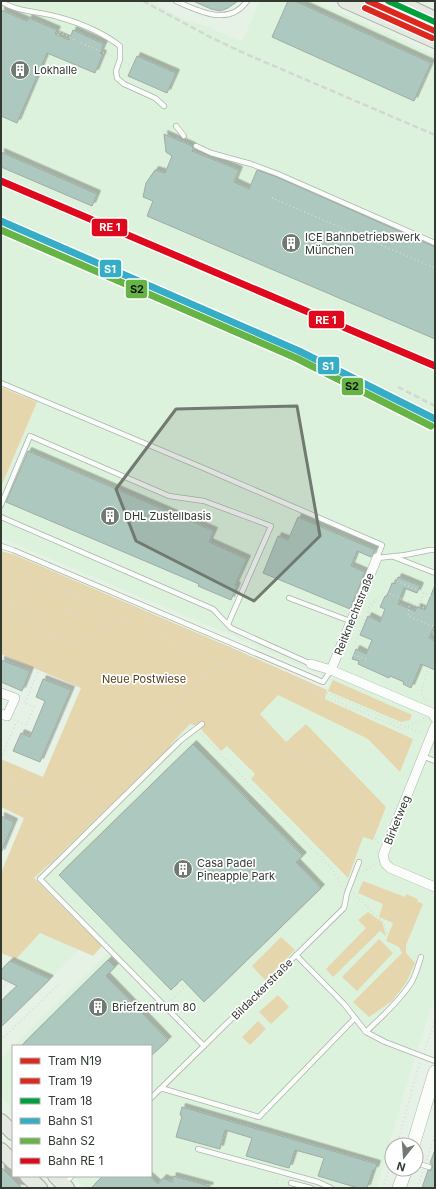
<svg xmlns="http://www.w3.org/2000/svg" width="436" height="1189" viewBox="0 0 436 1189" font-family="Inter,sans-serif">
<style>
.built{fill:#ddf2dc}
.green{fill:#e6d6ad}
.building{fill:#adc8be;stroke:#a0aca5;filter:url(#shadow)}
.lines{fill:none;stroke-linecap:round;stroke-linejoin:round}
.lane-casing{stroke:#abb4aa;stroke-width:6}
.street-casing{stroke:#abb4aa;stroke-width:10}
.secondary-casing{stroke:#abb4aa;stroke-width:14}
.primary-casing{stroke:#a8af9f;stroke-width:16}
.path{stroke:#d7dad7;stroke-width:1.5;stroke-dasharray:1 3;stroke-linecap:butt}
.lane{stroke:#fbfdfb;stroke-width:4.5}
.street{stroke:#fbfdfb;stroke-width:9}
.secondary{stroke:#fbfdfb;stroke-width:13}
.primary{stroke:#e6e9e1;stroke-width:14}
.rail{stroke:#d3d7d3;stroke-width:2.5;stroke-dasharray:6 3;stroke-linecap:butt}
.rail-1-casing{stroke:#fff;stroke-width:10}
.rail-2-casing{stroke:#fff;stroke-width:10}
.rail-3-casing{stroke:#fff;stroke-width:10}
.rail-1{stroke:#35adc7;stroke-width:7}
.rail-2{stroke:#66b445;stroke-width:7}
.rail-3{stroke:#df091d;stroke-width:7}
.tram-1-casing{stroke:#fff;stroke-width:9}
.tram-2-casing{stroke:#fff;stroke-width:9}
.tram-3-casing{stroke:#fff;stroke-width:9}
.tram-1{stroke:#dc281e;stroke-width:6}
.tram-2{stroke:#dc281e;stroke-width:6}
.tram-3{stroke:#00a03c;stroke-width:6}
.marked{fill:#717a71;fill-opacity:0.2;stroke:#717a71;stroke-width:3;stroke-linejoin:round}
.labels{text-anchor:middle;stroke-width:3.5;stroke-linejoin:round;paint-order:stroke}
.poi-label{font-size:11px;fill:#323a32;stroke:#fff;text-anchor:start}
.street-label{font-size:11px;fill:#323a32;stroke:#fff}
.park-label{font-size:11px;fill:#523f1e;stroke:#fff}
.line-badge{stroke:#fff;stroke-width:1.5}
.badge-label{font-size:11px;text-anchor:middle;font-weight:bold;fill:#fff}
.pale-badge-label{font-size:11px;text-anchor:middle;font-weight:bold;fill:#111}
</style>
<defs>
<filter id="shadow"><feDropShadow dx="3.5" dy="-3.5" stdDeviation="0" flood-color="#0004"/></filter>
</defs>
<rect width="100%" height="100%" fill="#e6f2e5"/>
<g class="built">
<path d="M1 1H151L183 19 209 27 242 42 260 1H316L435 55V995L408 1079 377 1188H84L73 1176H151V1046H13V1109L1 1096V1058L108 953 34 878 110 804 193 721 278 695 368 739 400 772 413 739 325 699 327 690 331 680 228 634 1 538V487L37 402 1 387Z"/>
<path d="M40 933 79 950 50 979 32 971 17 986 1 978V970L14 958H16Z"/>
</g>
<g class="green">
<path d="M1 387 37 402 1 487Z"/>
<path d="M1 551 15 555 237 650 327 690 325 699 413 739 400 772 368 739 278 695 260 714 286 742 306 724 386 807 373 840 363 837 348 878 252 780 251 779 255 774 227 746 221 751 198 726 190 724 171 744V746L51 863 47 866 34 878 102 946 93 956 40 933 16 959 1 953V873L24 818 1 807V759L43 777 81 688 1 654Z"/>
<path d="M333 680 412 715 410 720 401 722 328 691Z"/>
<path d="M363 881 405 897 406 894 418 899 417 901 423 904 406 945V953L415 963 406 983 392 1001 369 1017 353 1002 402 953 399 947 386 941 393 923 379 917 383 904 358 893Z"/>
<path d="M368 912 382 922 386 936 380 931 333 977 326 969 366 928 358 920Z"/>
<path d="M281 937 295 950 265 980 252 966Z"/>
<path d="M379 939 393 953 357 991 342 977Z"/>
<path d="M278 995 289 1007 271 1024 259 1012Z"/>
<path d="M258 1021 266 1029 250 1045 242 1037Z"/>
</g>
<g class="building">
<path d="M193 1H238L228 8 220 11 211 9Z"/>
<path d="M288 1H295L431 63 414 101 272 37Z"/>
<path d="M1 10 27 21 29 18 57 30 55 34 69 40 73 30 104 44 100 53 103 54 95 73 47 53 17 123 1 116Z"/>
<path d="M137 56 176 73 167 93 128 76Z"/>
<path d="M164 134 192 146 193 149 192 151 239 170 234 182 249 189 257 170 277 177 435 247V339L147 216 153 201 143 197 146 183 155 170 165 173 172 156 166 152Z"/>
<path d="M1 152 97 194 92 206 1 167Z"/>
<path d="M28 451 214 531 209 542 247 559 235 585 237 586 231 600 198 586 199 584 6 502Z"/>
<path d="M298 517 375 550 371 557 357 551 351 566 365 572 350 609 263 573 278 536 288 540Z"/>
<path d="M398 577 420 586 417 593 404 588 398 604 415 611 417 607 425 610 435 585V624L429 638 435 641V670L421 664 411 688 403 684 404 682 390 676 389 678 358 664 359 661 352 659 356 649 366 654 372 640 360 635 368 616 380 622 385 609 380 607 385 596H387L392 583 395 584Z"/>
<path d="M1 660 30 671 22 691 1 682Z"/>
<path d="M43 679 71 690 40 762 13 751 21 733 30 737 45 701 36 697Z"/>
<path d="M193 744 303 856 296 862 321 888 204 1002 182 979 171 990 59 875Z"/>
<path d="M1 816 14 822 1 853Z"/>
<path d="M108 960 115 967 106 976 168 1040 151 1056V1046H21Z"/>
<path d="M10 961 50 979 1 1027V1001L17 986 1 978V970Z"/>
<path d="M182 1107 377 1164 375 1170H373L367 1188H358L318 1176 324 1158 295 1150 289 1168 246 1156 252 1138 225 1130 220 1149 176 1137 182 1116 180 1115Z"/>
<path d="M434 1152H435V1188H422L428 1170 430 1171 432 1168 433 1166 430 1163Z"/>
<path d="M1 1167 22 1188H1Z"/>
<path d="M103 1176H149L158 1184 163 1178 172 1182 173 1176 210 1186 209 1188H91Z"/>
</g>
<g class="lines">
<defs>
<g id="lane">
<path d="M1 1C12 11 43 12 58 17 80 23 102 32 120 46V59L116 71 117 78 124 84 155 98 164 106"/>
<path d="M176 1C198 11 229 27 247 1"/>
<path d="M176 126 184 136"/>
<path d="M196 146 211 153 251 164 278 174 435 243"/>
<path d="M1 383 201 467 382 545 377 558"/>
<path d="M1 505 30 436 169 496 204 501 271 526 228 624"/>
<path d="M1 517 213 609 231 628 311 664"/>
<path d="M1 546 13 550 323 682 331 670"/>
<path d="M394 557 435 573"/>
<path d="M377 558 405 555 430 550H435"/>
<path d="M289 598 350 621"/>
<path d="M202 724 180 741 40 879 204 1046"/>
<path d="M422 756 435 761"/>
<path d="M296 955 344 1004 366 1032 385 1042 435 1061"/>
<path d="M366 1032C381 1017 399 1002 411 983 416 975 418 966 421 957"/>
<path d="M160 1089H164L259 1117 355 1018"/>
<path d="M151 1098 344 908 347 893 359 862"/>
<path d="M198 1149 318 1182 331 1188"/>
<path d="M416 1163 429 1167"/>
<path d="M64 1183 72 1176"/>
<path d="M291 1183 311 1188"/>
</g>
<g id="street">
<path d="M311 664 331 670 432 713 435 718"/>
<path d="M331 670 377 558"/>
<path d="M1 693 15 698 7 716 1 714"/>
<path d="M435 726 383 855 385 863 390 868 435 887"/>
</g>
<g id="secondary">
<path d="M413 1145 435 1072"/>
<path d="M399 1188 406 1169"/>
</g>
<g id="primary">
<path d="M345 1 435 41"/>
<path d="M397 1 435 19"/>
<path d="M1 1121 13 1133"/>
<path d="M1 1150 13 1162"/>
<path d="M27 1176 40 1188"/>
<path d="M55 1176 67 1188"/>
</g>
</defs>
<use href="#lane" class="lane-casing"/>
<use href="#street" class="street-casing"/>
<use href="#secondary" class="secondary-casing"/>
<use href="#primary" class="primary-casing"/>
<g class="path">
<path d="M59 32 75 40"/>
<path d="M58 35 62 25"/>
<path d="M81 43 112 56 113 58"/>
<path d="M125 62 132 66"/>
<path d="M273 198H272L435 268"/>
<path d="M1 562 101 604 128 608 144 614 423 734"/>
<path d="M1 572 55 595 70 597 128 620 222 662 271 683H293L402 729 424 718"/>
<path d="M397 581 431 596"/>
<path d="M1 598 25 609 31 626"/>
<path d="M410 602 408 616 435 627"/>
<path d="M419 605 424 593"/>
<path d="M65 609 70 597"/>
<path d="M368 612V610L371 603 374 601"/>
<path d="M1 613 22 598 57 613 63 609 109 628"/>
<path d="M1 614 72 643 128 620"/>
<path d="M146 616 163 635"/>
<path d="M36 628 44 608"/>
<path d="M166 638 205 676 275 748 338 767 362 792 373 834 378 843"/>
<path d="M366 659 351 654 365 618 376 599 384 593H388L425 608"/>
<path d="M428 667 421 693 423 697 428 702"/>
<path d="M25 703 53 635"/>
<path d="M14 720 26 725 34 707 25 703"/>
<path d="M200 733 333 870 342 887"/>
<path d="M1 758 17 721"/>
<path d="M1 770C19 791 47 799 71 809"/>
<path d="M1 778 19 787"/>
<path d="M1 793H30"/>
<path d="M363 872 375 864"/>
<path d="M354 893 374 914 383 922 388 934"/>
<path d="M1 913 25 891 27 849 88 793 92 781 205 676 222 662 236 654"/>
<path d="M1 980 8 983 1 990"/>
<path d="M179 982 184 988"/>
<path d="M169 1003 187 985"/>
<path d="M1 1040 59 984"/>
<path d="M425 1050 435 1020"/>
<path d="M397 1145 420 1061"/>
<path d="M427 1160 435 1134"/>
<path d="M275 1188 278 1178"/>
<path d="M383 1188 392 1160"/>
<path d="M417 1188 423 1171"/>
</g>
<use href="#lane" class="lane"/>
<use href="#street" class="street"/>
<use href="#secondary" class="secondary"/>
<use href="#primary" class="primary"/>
<g class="rail">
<path d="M143 1 212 38 246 54 435 135"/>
<path d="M398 387 435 406"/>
</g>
<defs>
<path id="rail-1" d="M1 221 299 351 435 419"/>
<path id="rail-2" d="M1 230 296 358 431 426"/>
<path id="rail-3" d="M1 181 435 366"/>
</defs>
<use href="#rail-1" class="rail-1-casing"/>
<use href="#rail-2" class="rail-2-casing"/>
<use href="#rail-3" class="rail-3-casing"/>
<use href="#rail-1" class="rail-1"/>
<use href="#rail-2" class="rail-2"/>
<use href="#rail-3" class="rail-3"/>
<defs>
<path id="tram-1" d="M368 1 435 31"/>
<path id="tram-2" d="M365 8 432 38"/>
<path id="tram-3" d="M388 1 435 22"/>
</defs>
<use href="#tram-1" class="tram-1-casing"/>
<use href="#tram-2" class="tram-2-casing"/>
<use href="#tram-3" class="tram-3-casing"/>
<use href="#tram-1" class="tram-1"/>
<use href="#tram-2" class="tram-2"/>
<use href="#tram-3" class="tram-3"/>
</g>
<path class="marked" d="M297 406 320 536 254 601 136 541 116 489 176 409Z"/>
<defs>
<symbol id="building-disc" viewBox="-11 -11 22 22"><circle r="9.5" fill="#717a71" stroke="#fff"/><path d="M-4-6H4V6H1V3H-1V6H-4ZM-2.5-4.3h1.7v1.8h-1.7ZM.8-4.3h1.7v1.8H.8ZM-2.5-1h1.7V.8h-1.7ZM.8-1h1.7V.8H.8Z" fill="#fff"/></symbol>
</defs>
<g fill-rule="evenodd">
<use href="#building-disc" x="9" y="59" width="22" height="22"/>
<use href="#building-disc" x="280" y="232" width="22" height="22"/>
<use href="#building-disc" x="99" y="505" width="22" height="22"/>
<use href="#building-disc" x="172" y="858" width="22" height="22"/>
<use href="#building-disc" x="87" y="996" width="22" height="22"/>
</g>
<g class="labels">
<g class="poi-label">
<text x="34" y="74">Lokhalle</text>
<text x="305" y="241">ICE Bahnbetriebswerk<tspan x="305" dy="13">München</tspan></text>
<text x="124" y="520">DHL Zustellbasis</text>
<text x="197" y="867">Casa Padel<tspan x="197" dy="13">Pineapple Park</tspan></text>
<text x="112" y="1011">Briefzentrum 80</text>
</g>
<g class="street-label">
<text transform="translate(354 614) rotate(-68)" y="4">Reitknechtstraße</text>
<text transform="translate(397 820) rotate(-68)" y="4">Birketweg</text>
<text transform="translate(262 989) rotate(-45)" y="4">Bildackerstraße</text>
</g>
<g class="park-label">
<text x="144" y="683">Neue Postwiese</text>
</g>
</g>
<g class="line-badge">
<rect x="91" y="218" width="37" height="19" rx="4" fill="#df091d"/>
<rect x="99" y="259" width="23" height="19" rx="4" fill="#35adc7"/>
<rect x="125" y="279" width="23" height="20" rx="4" fill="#66b445"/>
<rect x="308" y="310" width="37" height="19" rx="4" fill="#df091d"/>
<rect x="317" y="356" width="23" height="19" rx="4" fill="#35adc7"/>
<rect x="341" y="377" width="23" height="19" rx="4" fill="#66b445"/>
</g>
<g class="badge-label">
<text x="110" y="231">RE 1</text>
<text x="110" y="273">S1</text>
<text x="326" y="324">RE 1</text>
<text x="328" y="370">S1</text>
</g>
<g class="pale-badge-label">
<text x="137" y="293">S2</text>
<text x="352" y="390">S2</text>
</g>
<rect width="436" height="1189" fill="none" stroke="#323a32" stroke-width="4"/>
<rect x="12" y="1045" width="140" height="132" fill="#ffffff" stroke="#adb0ad"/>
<rect x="20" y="1058" width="20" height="6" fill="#dc281e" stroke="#adb0ad"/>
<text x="48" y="1065" font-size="12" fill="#323a32">Tram N19</text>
<rect x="20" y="1078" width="20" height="6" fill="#dc281e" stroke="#adb0ad"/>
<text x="48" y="1085" font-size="12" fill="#323a32">Tram 19</text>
<rect x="20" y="1098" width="20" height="6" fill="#00a03c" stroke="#adb0ad"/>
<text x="48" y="1105" font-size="12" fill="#323a32">Tram 18</text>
<rect x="20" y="1118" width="20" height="6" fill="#35adc7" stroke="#adb0ad"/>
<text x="48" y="1125" font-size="12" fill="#323a32">Bahn S1</text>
<rect x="20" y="1138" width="20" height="6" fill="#66b445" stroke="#adb0ad"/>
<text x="48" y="1145" font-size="12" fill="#323a32">Bahn S2</text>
<rect x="20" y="1158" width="20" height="6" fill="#df091d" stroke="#adb0ad"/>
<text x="48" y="1165" font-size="12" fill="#323a32">Bahn RE 1</text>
<g transform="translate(404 1157) rotate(197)"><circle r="19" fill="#ffffff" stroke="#adb0ad"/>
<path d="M0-3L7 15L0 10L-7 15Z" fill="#717a71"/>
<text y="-6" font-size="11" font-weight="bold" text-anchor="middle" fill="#323a32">N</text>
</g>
</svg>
